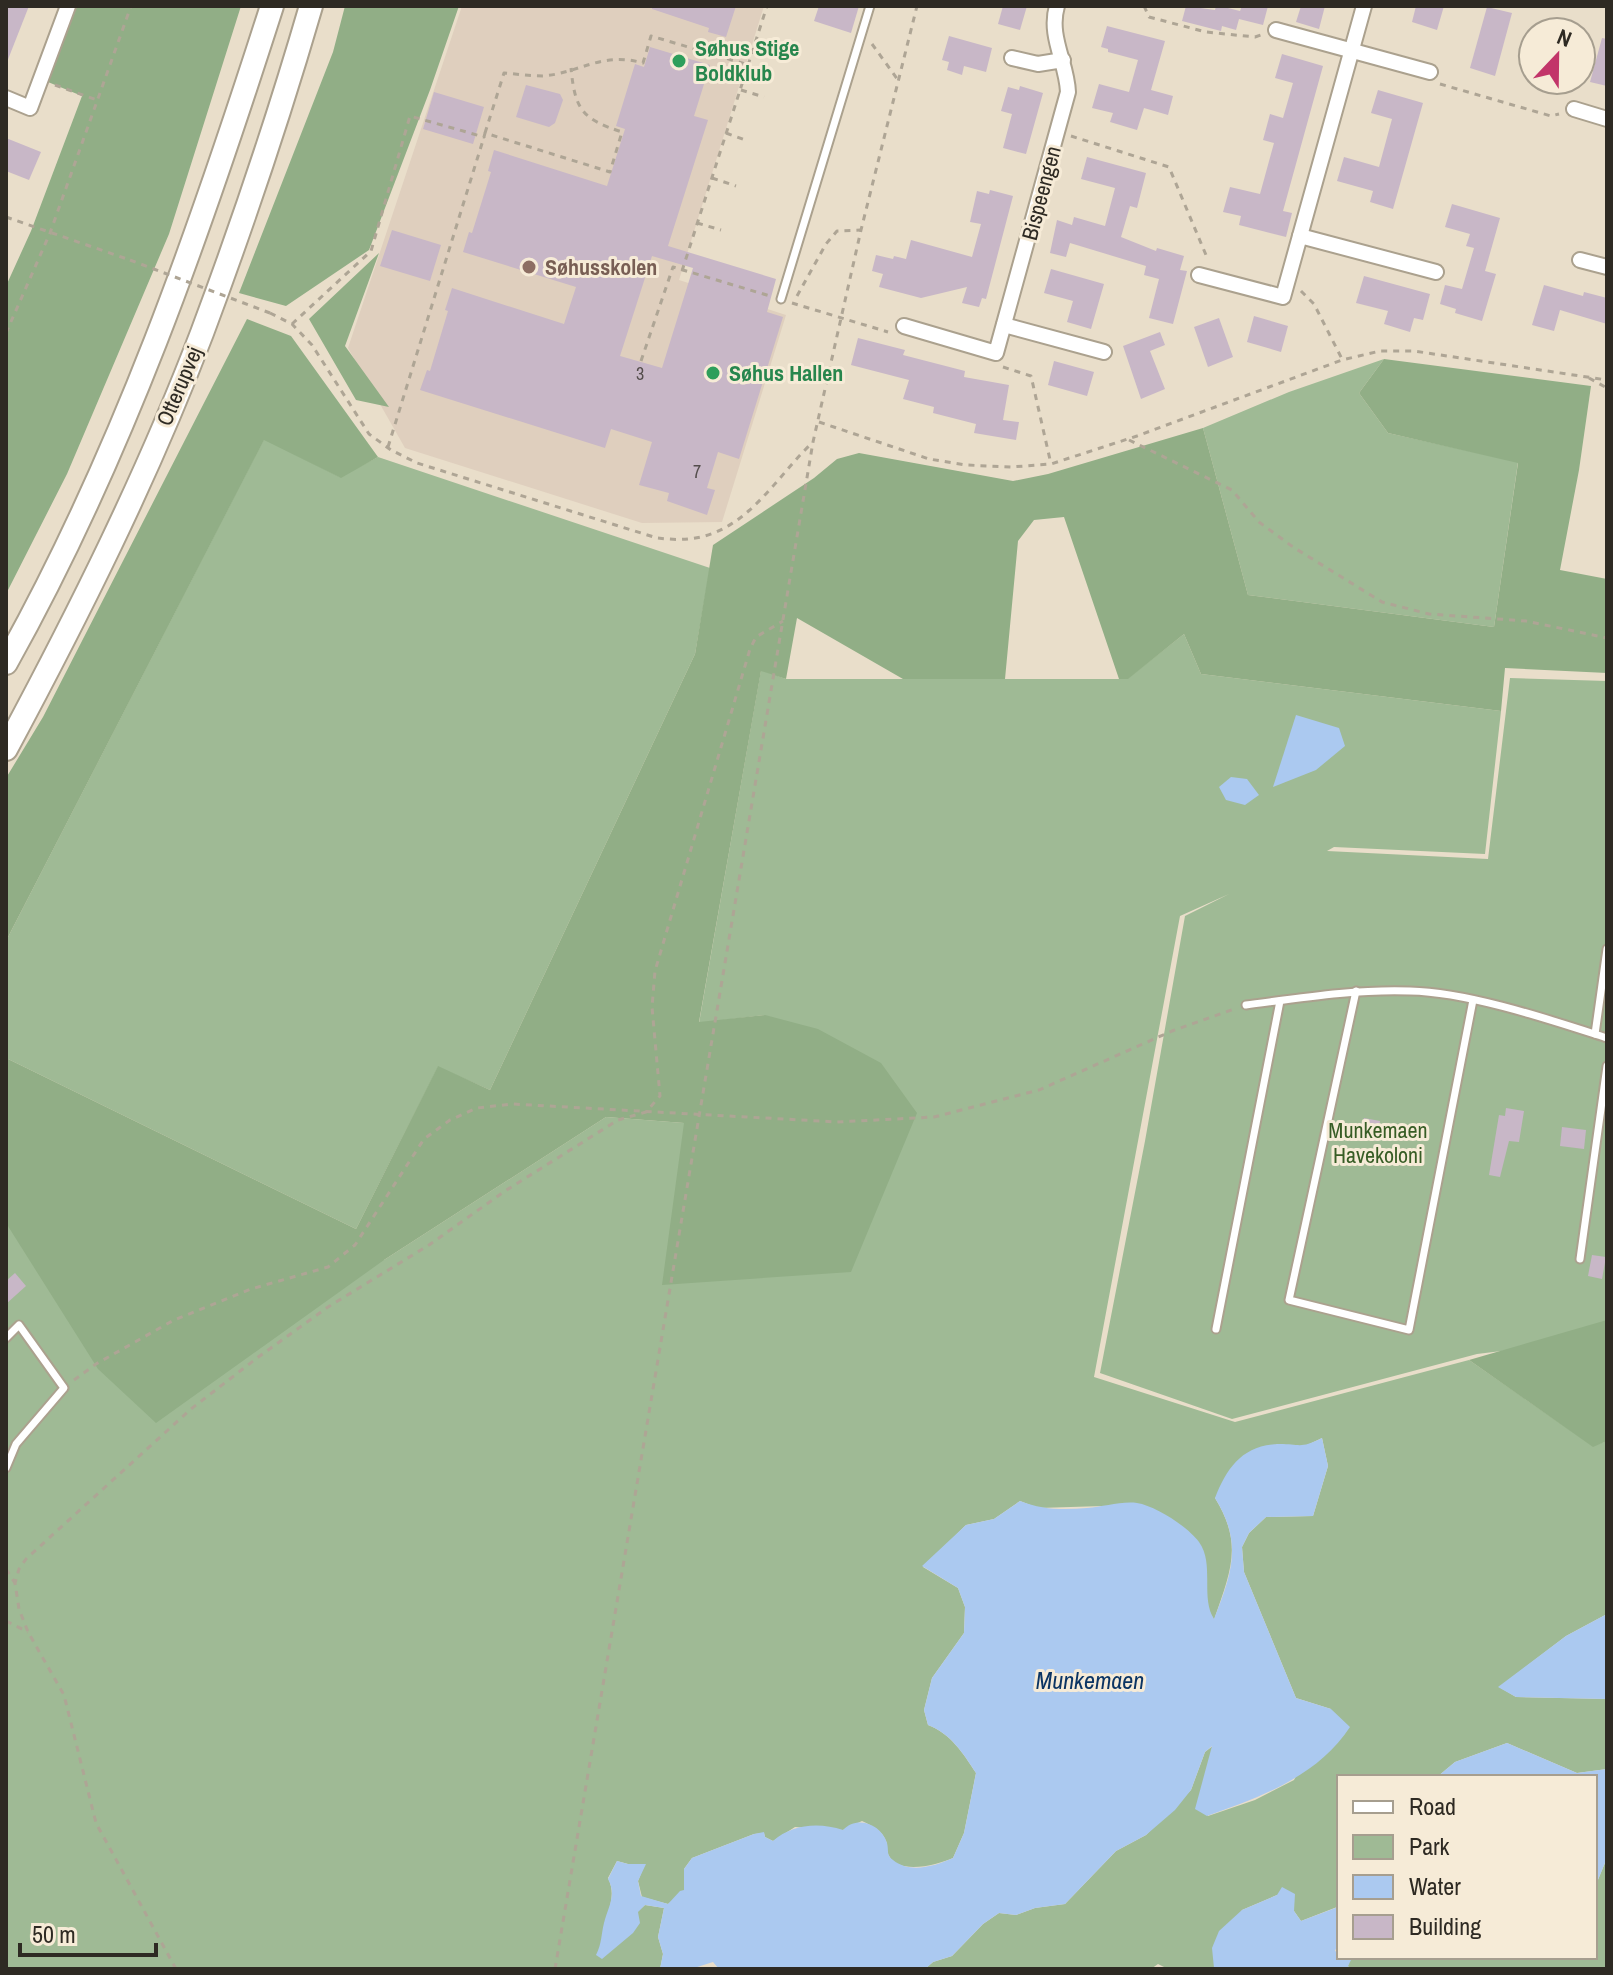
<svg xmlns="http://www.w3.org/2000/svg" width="1613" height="1975" viewBox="0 0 1613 1975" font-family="'Archivo Narrow',sans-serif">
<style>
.education{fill:#dfcfbe}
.green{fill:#9fba95}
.forest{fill:#91ae86}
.water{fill:#abc9f0}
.building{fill:#c8b7c7;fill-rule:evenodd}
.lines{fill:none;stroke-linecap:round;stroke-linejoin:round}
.lane-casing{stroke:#aba18e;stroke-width:11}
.street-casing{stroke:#aba18e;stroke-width:18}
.secondary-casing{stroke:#aba18e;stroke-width:26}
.path{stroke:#aea595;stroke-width:3;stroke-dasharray:6 6;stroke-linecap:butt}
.lane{stroke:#fff;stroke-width:7}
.street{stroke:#fff;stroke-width:14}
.secondary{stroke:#fff;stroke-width:22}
.path-bridge{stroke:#aea595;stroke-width:3;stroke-dasharray:6 6;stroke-linecap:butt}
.leisure-dot{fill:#2e9e5b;stroke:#f6ebd7;stroke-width:3}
.education-dot{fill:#8d6e63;stroke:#f6ebd7;stroke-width:3}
.labels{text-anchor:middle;stroke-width:6;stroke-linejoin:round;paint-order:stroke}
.number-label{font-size:18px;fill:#544d4c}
.leisure-label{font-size:22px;font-weight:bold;fill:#27864d;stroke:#f6ebd7;text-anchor:start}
.street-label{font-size:22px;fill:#2e2a23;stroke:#f6ebd7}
.education-label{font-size:22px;font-weight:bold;fill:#785e54;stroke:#f6ebd7;text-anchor:start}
.park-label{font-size:22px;fill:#375d25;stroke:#f6ebd7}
.water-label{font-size:24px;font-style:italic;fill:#0b3463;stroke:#f6ebd7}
</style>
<rect width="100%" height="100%" fill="#e9deca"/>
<path class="education" d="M462 6H764L679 280 786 315 722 522 642 523 405 448 348 348Z"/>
<g class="green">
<path d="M1384 359 1359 393 1388 433 1518 462 1494 627 1248 595 1203 428 1289 392Z"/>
<path d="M264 439 340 477 378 457 710 568 695 654 490 1090 438 1067 356 1229 6 1058V941Z"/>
<path d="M1184 634 1201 674 1501 711 1485 854 1334 847 1327 851 1488 859 1510 678 1607 681V1338L1477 1354 1232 1419 1100 1373 1145 1141 1185 916 1229 894 1180 916 1094 1377 1235 1422 1469 1360 1593 1446 1607 1441V1614L1566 1636 1499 1687 1516 1697 1607 1699V1769L1577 1773 1507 1743 1455 1762 1437 1777H1339V1909L1337 1907 1301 1921 1294 1911 1277 1895 1242 1910 1215 1969H1168L1158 1964 1151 1969H925L933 1962 952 1956 983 1924 999 1913 1016 1915 1035 1908 1065 1904 1116 1851 1146 1835 1191 1790 1205 1752 1214 1745 1208 1816 1255 1800 1294 1780 1331 1709 1296 1698 1244 1572 1242 1547 1249 1533 1266 1517 1313 1516 1328 1466 1322 1438 1303 1447 1277 1444 1215 1498C1244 1545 1230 1572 1214 1620L1206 1605 1207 1575 1103 1506 1038 1508 1020 1501 994 1519 966 1525 923 1567 958 1588 965 1607 964 1633 932 1678 924 1710 928 1725C951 1734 963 1753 976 1773L964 1833 953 1858C937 1865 897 1876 888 1854 886 1850 888 1845 886 1841 882 1830 872 1826 862 1821L843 1830 795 1827 773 1841 765 1837 764 1833 754 1834 692 1858 684 1869 685 1891 668 1904 642 1897 638 1881 645 1864H628L617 1861 608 1878C619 1900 602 1918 604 1940L645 1905 664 1908 658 1937 663 1954 660 1969H6V1223L10 1228 384 1260 606 1117 684 1123 765 1015 699 1023 761 670 786 679H1127Z"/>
<path d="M1607 1858V1969H1350L1348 1966 1350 1957H1595V1887Z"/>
</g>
<g class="forest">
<path d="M77 6H241L169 234 67 474 6 594V286L31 231 82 96 48 82Z"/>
<path d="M345 6H459L430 90 369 250 286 306 239 293 333 52Z"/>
<path d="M379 253 345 346 389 407 356 400 309 319Z"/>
<path d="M247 319 291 336 378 457 341 478 264 440 6 941V778L43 717Z"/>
<path d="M1384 359 1591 386 1579 470 1560 570 1607 579V673L1505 668 1501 711 1201 674 1184 634 1128 679H1119L1064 517 1034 520 1018 541 1005 679H903L797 618 786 679 761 671 699 1022 765 1015 818 1029 881 1063 917 1113 851 1272 662 1285 684 1123 606 1117 384 1260 156 1423 98 1369 6 1223V1058L356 1229 438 1066 490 1090 695 654 713 545 814 478 837 459 859 453 1013 481 1048 474 1203 428 1248 595 1494 627 1518 463 1388 433 1359 393Z"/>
<path d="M1607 1320V1441L1593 1447 1469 1360Z"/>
</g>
<g class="water">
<path d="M1296 715 1339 728 1345 746 1316 770 1273 787Z"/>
<path d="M1231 777 1247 779 1259 795 1245 805 1226 800 1219 787Z"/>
<path d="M1322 1438 1328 1466 1313 1516 1266 1517 1249 1533 1242 1547 1244 1572 1296 1698 1331 1709 1350 1727C1318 1776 1261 1797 1207 1816L1195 1809 1212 1746 1205 1752 1191 1790 1175 1810 1146 1835 1116 1851 1065 1904 1035 1908 1016 1915 999 1913 983 1924 952 1956 933 1962 925 1969H719L713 1962 691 1969H660L663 1954 658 1937 664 1908 645 1905 638 1912 640 1923 633 1933 602 1959 596 1955C602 1943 601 1935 604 1923 608 1907 617 1895 608 1879L617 1861 628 1864H646L638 1881 641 1896 668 1904 680 1891 684 1890V1869L692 1858 754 1834 764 1832 765 1837 773 1841C792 1824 819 1822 843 1830 857 1815 881 1824 887 1843 889 1851 886 1855 893 1860 910 1874 935 1866 953 1858L964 1833 976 1773C963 1753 951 1734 928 1725L924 1710 932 1678 964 1633 965 1607 958 1588 922 1566 966 1525 994 1519 1020 1501C1042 1510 1064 1510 1087 1508 1103 1507 1121 1501 1137 1503 1156 1506 1188 1527 1199 1542 1215 1564 1200 1597 1214 1619 1232 1573 1243 1543 1215 1498 1227 1467 1243 1445 1279 1444 1301 1444 1300 1449 1322 1438Z"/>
<path d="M1607 1614V1699L1516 1697 1498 1687 1566 1636Z"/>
<path d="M1507 1743 1577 1773 1607 1769V1858L1595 1887V1777H1437L1455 1762Z"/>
<path d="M1282 1887 1295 1894 1294 1911 1301 1921 1338 1907 1339 1941 1335 1951 1339 1953V1957L1352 1958 1348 1966 1350 1969 1214 1968 1212 1948 1219 1931 1242 1910 1277 1895Z"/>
</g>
<g class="building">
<path d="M6 6H29L7 62 6 61Z"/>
<path d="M652 6H736L726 37 708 32 709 28 652 9Z"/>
<path d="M819 6H859L851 33 814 21Z"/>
<path d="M1003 6H1027L1020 30 998 24Z"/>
<path d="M1186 6 1215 10 1216 6H1220L1240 11 1242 6H1268L1263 25 1239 19 1236 30 1222 26 1221 31 1182 21Z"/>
<path d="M1301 6H1325L1319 29 1296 22Z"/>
<path d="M1416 6H1444L1437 30 1412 22Z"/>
<path d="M1487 7 1512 13 1495 76 1470 68Z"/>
<path d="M1107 26 1165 41 1151 90 1173 96 1168 115 1144 108 1137 130 1110 122 1113 113 1092 108 1099 84 1129 92 1138 60 1108 52V49L1101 47Z"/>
<path d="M949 36 992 48 986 72 964 66 962 75 947 70 949 62 942 60Z"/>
<path d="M1602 38 1607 39V86L1590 82Z"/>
<path d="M650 47 710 65 694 116 708 120 668 246 776 279 767 312 783 317 739 459 718 452 707 488 715 490 707 515 667 501 669 493 639 485 652 442 611 429 605 448 420 390 427 370 430 371 448 311 445 310 452 288 564 324 576 287 463 252 469 232 472 233 491 172 488 171 494 150 607 186 625 129 616 126 635 64 644 67ZM652 256 693 268 662 368 620 356Z"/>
<path d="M1282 54 1323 66 1283 211 1292 213 1286 237 1239 225 1241 216 1223 212 1230 187 1260 194 1274 143 1263 140 1270 114 1283 118 1293 83 1275 78Z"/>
<path d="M526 85 560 94 563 100 555 123 549 127 516 117Z"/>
<path d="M1020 86 1043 93 1026 154 1003 148 1012 114 1001 111 1008 87 1019 90Z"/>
<path d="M1378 90 1423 103 1393 209 1370 202 1373 191 1337 181 1344 157 1379 167 1392 119 1371 113Z"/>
<path d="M434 92 484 107 473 144 423 129Z"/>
<path d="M6 138 41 152 29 180 6 171Z"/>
<path d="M1087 157 1146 173 1137 208 1130 206 1121 237 1156 251 1157 248 1184 256 1180 270 1187 271 1173 324 1149 318 1159 279 1144 275 1146 266 1070 243 1066 257 1050 253 1057 220 1072 225 1074 217 1105 226 1115 188 1081 179Z"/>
<path d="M990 190 1013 196 986 299 982 298 979 307 962 303 967 287 921 298 879 287 883 274 872 271 876 255 893 259 894 256 906 259 911 240 972 257 981 224 970 222 977 191 989 194Z"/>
<path d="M1452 204 1500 218 1485 271 1496 274 1482 321 1455 313 1456 309 1440 304 1445 285 1462 289 1474 248 1466 246 1470 234 1445 227Z"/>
<path d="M392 230 441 245 430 281 380 266Z"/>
<path d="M1051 269 1104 284 1091 329 1067 322 1073 301 1044 293Z"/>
<path d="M1364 276 1430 294 1423 320 1414 318 1410 332 1384 324 1388 311 1356 303Z"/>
<path d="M1544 285 1583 296 1584 292 1607 298V324L1560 310 1554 331 1532 325Z"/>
<path d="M1254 316 1288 326 1281 352 1247 342Z"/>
<path d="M1219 318 1233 357 1208 367 1194 327Z"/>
<path d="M1160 332 1165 345 1150 351 1165 389 1141 399 1123 346Z"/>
<path d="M858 338 905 350 903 355 965 371 964 377 1009 385 1003 420 1019 422 1016 440 974 433 976 424 933 413 934 407 903 399 909 380 851 365Z"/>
<path d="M1054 361 1094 372 1087 396 1048 385Z"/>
<path d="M1506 1108 1524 1111 1519 1142 1509 1141 1500 1177 1489 1175 1499 1115 1505 1116Z"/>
<path d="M1364 1118 1380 1121 1377 1141 1360 1138Z"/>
<path d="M1562 1127 1586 1130 1584 1149 1560 1146Z"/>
<path d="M1592 1255 1606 1257 1602 1279 1588 1276Z"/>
<path d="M15 1273 26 1286 6 1304V1281Z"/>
</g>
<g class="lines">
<defs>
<g id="lane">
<path d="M781 299 870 6"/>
<path d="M1356 991 1289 1300 1409 1330 1473 1000"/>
<path d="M1246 1005C1300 998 1355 989 1410 991 1468 992 1551 1020 1607 1038"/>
<path d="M1595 1034 1607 949"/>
<path d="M1580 1259 1607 1066"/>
<path d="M1216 1329 1280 1001"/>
<path d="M6 1338 19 1325 64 1388 16 1444 6 1468"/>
</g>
<g id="street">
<path d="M1276 30 1430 72"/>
<path d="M1012 58 1038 64 1063 60"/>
<path d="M6 98 30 108 68 6"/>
<path d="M1574 109 1607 119"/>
<path d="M1300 236 1436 272"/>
<path d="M1580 260 1607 267"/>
<path d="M1199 275 1283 297 1364 6"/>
<path d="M1004 325 1104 352"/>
<path d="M904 326 996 353 1068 92C1067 63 1048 36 1057 6"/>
</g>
<g id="secondary">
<path d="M6 663C122 456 200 231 272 6"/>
<path d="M6 749C78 615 148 475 202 333 242 226 279 116 311 6"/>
</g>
</defs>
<use href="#lane" class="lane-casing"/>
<use href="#street" class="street-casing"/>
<use href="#secondary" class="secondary-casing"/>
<g class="path">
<path d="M1144 6 1149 17 1206 32 1255 37 1261 35"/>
<path d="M872 44 898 80"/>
<path d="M754 46 777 53"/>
<path d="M1440 84 1551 116 1559 114"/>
<path d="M55 85 97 100"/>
<path d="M741 90 764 97"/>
<path d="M485 133 504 73C517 74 530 76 543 76 580 73 602 51 643 63L651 36 749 65"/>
<path d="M726 133 748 141"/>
<path d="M1071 136 1169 167 1206 255 1204 260"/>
<path d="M712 178 736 186"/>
<path d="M6 217 130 260"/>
<path d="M697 223 721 230"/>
<path d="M682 271 767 6"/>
<path d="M1301 291 1314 304 1342 359"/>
<path d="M797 296 826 244 837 231 861 230"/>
<path d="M792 303 888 332"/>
<path d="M270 313 292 324 312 345 369 434 391 450 417 463 657 538C667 539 678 540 688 539 746 534 775 478 812 443"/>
<path d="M292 324 371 251 410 116 484 137 485 133 610 172 622 132C582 119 575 110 571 68"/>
<path d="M6 333 50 233 131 6"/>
<path d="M641 361 673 267 770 296"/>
<path d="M1003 367 1031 376 1051 464"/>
<path d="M1589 378 1607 388"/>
<path d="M819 422 929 459 966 465 1011 467 1051 464 1137 436 1342 360 1380 351H1414L1607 380"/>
<path d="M1129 440 1232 490 1259 522 1293 547 1382 602 1429 614 1526 621 1607 638"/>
<path d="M388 447 484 137"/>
<path d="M74 1380 96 1364 174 1320 251 1289 328 1267 355 1245 424 1139 450 1120 477 1108 512 1104 837 1122 934 1117 1039 1090 1172 1031 1234 1009"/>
<path d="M6 1569 15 1583"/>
<path d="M6 1621 28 1632"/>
<path d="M176 1969 96 1823 64 1695 28 1632 19 1609 15 1583 19 1569 26 1559 191 1409 257 1358 328 1307 429 1245 505 1191 618 1120 646 1112 660 1096 652 1007 655 971 750 649 756 637 783 621"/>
<path d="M555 1969 813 442 861 230 917 6"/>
</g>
<use href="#lane" class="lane"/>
<use href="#street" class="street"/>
<use href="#secondary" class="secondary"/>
<path class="path-bridge" d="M130 260 270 313"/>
</g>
<g class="leisure-dot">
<circle cx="679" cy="61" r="8"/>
<circle cx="713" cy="373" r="8"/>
</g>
<circle class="education-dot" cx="529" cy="267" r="8"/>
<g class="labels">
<g class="number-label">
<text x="640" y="380">3</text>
<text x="697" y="478">7</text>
</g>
<g class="leisure-label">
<text x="695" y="56">Søhus Stige<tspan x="695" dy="25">Boldklub</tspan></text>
<text x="729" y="381">Søhus Hallen</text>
</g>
<g class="street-label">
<text transform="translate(1041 193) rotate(-75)" y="8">Bispeengen</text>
<text transform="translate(179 386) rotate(-67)" y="8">Otterupvej</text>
</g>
<g class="education-label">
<text x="545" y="275">Søhusskolen</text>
</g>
<g class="park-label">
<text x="1378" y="1138">Munkemaen<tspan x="1378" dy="25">Havekoloni</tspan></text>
</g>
<g class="water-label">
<text x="1090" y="1689">Munkemaen</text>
</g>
</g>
<rect width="1613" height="1975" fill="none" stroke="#2e2a23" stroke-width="16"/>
<rect x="1337" y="1775" width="260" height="184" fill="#f6ebd7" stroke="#a69e8f" stroke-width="2"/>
<rect x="1353" y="1801" width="40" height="12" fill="#ffffff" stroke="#a69e8f" stroke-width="2"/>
<text x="1409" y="1815" font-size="24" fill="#2e2a23">Road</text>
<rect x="1353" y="1835" width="40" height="24" fill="#9fba95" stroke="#a69e8f" stroke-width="2"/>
<text x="1409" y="1855" font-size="24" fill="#2e2a23">Park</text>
<rect x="1353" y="1875" width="40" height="24" fill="#abc9f0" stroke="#a69e8f" stroke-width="2"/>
<text x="1409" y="1895" font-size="24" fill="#2e2a23">Water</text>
<rect x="1353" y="1915" width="40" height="24" fill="#c8b7c7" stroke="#a69e8f" stroke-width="2"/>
<text x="1409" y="1935" font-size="24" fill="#2e2a23">Building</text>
<g transform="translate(1557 56) rotate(22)"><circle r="38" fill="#f6ebd7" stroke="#a69e8f" stroke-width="2"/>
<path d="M0-6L14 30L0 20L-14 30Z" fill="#c23569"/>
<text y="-12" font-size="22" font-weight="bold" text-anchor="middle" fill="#2e2a23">N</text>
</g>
<path d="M20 1943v12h136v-12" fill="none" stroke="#2e2a23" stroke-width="4"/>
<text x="32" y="1943" font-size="24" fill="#2e2a23" stroke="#f6ebd7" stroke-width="6" paint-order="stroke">50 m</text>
</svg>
